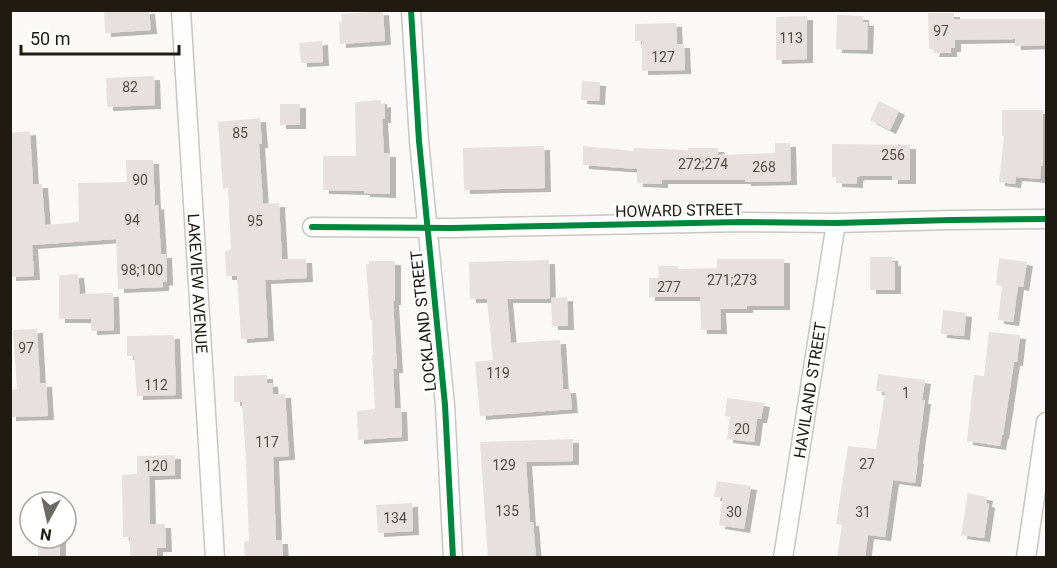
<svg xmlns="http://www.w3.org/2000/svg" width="1057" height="568" viewBox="0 0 1057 568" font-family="Roboto,sans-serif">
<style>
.building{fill:#e7e0de;filter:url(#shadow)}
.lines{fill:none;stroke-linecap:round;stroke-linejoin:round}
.street-casing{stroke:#cac6c1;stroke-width:21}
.street{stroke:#fefefe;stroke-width:18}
.cycleway-casing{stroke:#fff;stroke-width:10}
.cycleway{stroke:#00873e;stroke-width:6}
.labels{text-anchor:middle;stroke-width:5;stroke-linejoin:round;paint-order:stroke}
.number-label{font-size:14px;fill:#544e47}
.street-label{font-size:16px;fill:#201a12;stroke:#fff}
</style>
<defs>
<filter id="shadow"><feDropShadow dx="6" dy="4" stdDeviation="0" flood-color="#0004"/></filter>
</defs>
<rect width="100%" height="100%" fill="#fbf9f7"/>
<g class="building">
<path d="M104 10H149L151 30 105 33Z"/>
<path d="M383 11 385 41 340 44 339 22H342L341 14Z"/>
<path d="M928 13H954V19H1047V45L1015 46V39L955 40V48H951V53H933L934 49H929Z"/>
<path d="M837 15 863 16V22H868L867 50 836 49Z"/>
<path d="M807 16V59L776 60V17Z"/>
<path d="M676 23 677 44H684L685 70 642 71V41H635V24Z"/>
<path d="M322 41 323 62 301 63 299 43Z"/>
<path d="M154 76 155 105 107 107 106 78Z"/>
<path d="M582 81 600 82 599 101 581 100Z"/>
<path d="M381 100V104L385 103V119H382L384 153H390V194L364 193V191L323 190V156H356L355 102Z"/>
<path d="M879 101 899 111 890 130 870 120Z"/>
<rect x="280" y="104" width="20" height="21"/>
<path d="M1002 110H1043V166H1041L1040 179 1016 177 1015 184 999 182 1004 136H1002Z"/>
<path d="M260 118 262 144H259L263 204 279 203 282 259H306L307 278 265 280 268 337 241 339 237 276H226L225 251 231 250 228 188 223 189 218 122Z"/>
<path d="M30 131 33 184H42L45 225 79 222 78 183 127 182 126 160H153L155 206 158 205 161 254H166L167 281 163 282V287L118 289 116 239 32 245 34 276 10 277V133Z"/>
<path d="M775 143H790L791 181 745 182V180H662V184L637 183V169L583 165V146L634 151V148L688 150V148H718V155L775 153Z"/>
<path d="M832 144 910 145V180H892V176H860L857 177V184L836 183V177H832Z"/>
<path d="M544 146 545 188 464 190 463 148Z"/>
<path d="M870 257H892V262H895V290H870Z"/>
<path d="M999 258 1027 262 1023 287 1018 286 1013 322 998 320 1002 286 996 285Z"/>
<path d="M717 259H784V306H747V309H720L721 330H701L700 297H649V278H659L658 266H678V269L717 268Z"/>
<path d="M549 260 550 299H507L511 343 560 340 563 389H570L572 409 480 416 475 362 493 360 487 299H470L469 262Z"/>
<path d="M369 261H395V301H393L397 369H393L395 408H401L402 437 358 440 357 411 375 409 372 355H373L372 320H370L366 264H369Z"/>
<path d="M78 274 80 294 113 293 114 330 91 331V319H59V275Z"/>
<path d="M567 297 568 326H552L551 298Z"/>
<path d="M943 310 966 313 964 336 941 334Z"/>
<path d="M37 329 40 383H46L48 416 10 417V390L17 389 13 330Z"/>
<path d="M989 332 1020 335 1017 362H1014L1003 435H1002L1000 446 967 441 974 375 984 376Z"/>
<path d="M174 335 176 395 137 396 134 356H127V336Z"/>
<path d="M878 374 925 380 922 400H925L917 460H918L915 483 893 480 885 537 868 535 865 558H837L842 525 836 524 848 446 876 449 885 392 876 391Z"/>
<path d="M267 375V383H272L273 394H285L289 456 273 457 276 540H282L283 558H245L244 542 249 541 246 461 242 402H234V376Z"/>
<path d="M727 398 764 403 761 419H757L754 442 727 439 730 417 725 416Z"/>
<path d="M573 439V461L526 462 530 522H533L536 558H488L480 442Z"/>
<path d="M175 455V475L149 476 150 524H165L166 548H157V558H130V537H123L122 475 137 474V456Z"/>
<path d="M717 481 751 486 744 529 719 525 723 498 714 497Z"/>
<path d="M968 493 987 497 986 503 989 504 984 538 961 535Z"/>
<path d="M412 503 413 531 378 533 376 505Z"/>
<rect x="38" y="538" width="22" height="20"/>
</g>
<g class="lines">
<defs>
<g id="street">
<path id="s1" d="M181 10 215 558"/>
<path d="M411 10 419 141 445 405 453 558"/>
<path d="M312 227 452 228 742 222 836 223 951 220 1046 219"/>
<path id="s2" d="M783 558 836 223"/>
<path d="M1026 558 1046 422"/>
</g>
</defs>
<use href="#street" class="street-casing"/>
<use href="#street" class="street"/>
<defs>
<g id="cycleway">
<path d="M411 10 419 141 445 405 453 558"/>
<path d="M312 227 452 228 742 222 836 223 951 220 1046 219"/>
</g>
</defs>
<use href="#cycleway" class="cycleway-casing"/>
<use href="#cycleway" class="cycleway"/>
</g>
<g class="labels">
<g class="number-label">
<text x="941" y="36">97</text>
<text x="791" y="43">113</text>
<text x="663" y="62">127</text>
<text x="130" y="92">82</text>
<text x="240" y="138">85</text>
<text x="893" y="160">256</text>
<text x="703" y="169">272;274</text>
<text x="764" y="172">268</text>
<text x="140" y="185">90</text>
<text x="132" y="225">94</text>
<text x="255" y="226">95</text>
<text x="142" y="275">98;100</text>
<text x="732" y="285">271;273</text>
<text x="669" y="292">277</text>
<text x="26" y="353">97</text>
<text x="498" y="378">119</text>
<text x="156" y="390">112</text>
<text x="906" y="398">1</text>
<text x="742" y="434">20</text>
<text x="267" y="447">117</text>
<text x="867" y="469">27</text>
<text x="504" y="470">129</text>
<text x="156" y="471">120</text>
<text x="507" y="516">135</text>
<text x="734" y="517">30</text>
<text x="863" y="517">31</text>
<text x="395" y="523">134</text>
</g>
<g class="street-label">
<text transform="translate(679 210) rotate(-1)" y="6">HOWARD STREET</text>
<text dy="6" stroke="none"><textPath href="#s1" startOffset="274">LAKEVIEW AVENUE</textPath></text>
<text transform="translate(423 321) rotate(-96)" y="6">LOCKLAND STREET</text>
<text dy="6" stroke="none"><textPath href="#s2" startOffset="170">HAVILAND STREET</textPath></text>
</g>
</g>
<rect width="1057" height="568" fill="none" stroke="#201a12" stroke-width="24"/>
<g transform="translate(48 520) rotate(188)"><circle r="28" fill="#ffffff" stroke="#a6a3a0" stroke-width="1.5"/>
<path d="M0-4.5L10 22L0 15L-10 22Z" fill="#6d6862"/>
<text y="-9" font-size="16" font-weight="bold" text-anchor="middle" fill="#201a12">N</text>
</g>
<path d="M21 45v9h158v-9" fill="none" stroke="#201a12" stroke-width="3"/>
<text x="30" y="45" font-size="18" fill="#201a12" stroke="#ffffff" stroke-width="4.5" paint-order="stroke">50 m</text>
</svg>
